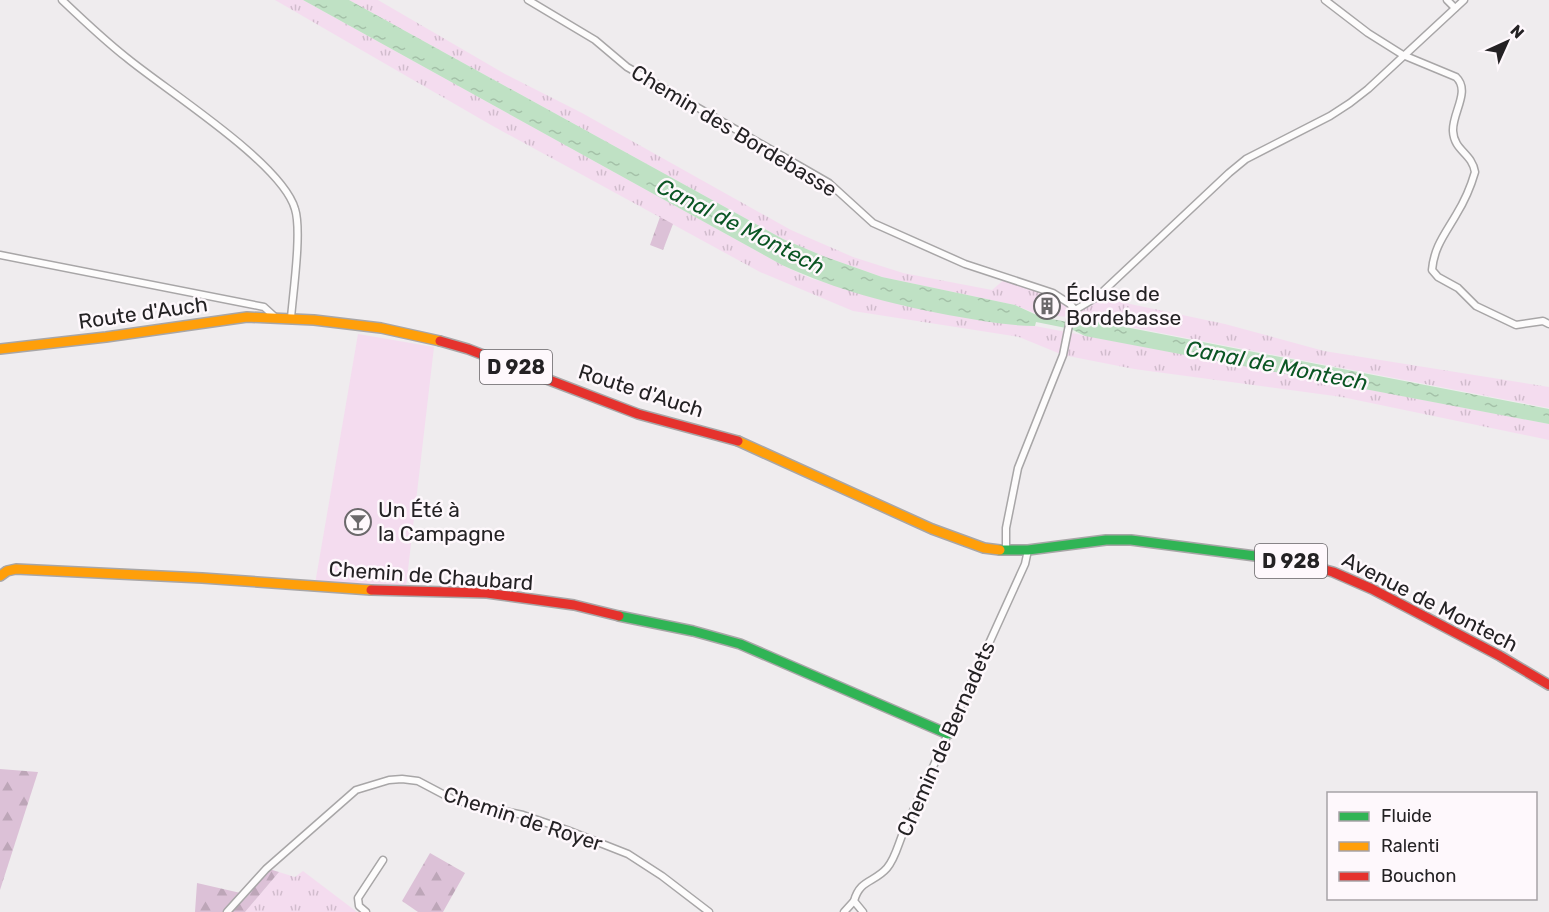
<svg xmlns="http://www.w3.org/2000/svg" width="1549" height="912" viewBox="0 0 1549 912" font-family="Rubik,sans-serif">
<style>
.grass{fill:url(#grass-tufts)}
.forest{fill:url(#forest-firs)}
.garden{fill:#f4dcef}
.water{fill:url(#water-ripples)}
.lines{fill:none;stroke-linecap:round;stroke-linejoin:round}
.street-casing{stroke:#a8a6a7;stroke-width:9}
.fast-casing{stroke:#a8a6a7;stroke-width:12}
.slow-casing{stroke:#a8a6a7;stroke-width:12}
.jam-casing{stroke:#a8a6a7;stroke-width:12}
.street{stroke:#fdfcfc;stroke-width:6}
.fast{stroke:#30b455;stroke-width:9}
.slow{stroke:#ff9f0a;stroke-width:9}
.jam{stroke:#e5322d;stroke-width:9}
.labels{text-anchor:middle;stroke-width:5;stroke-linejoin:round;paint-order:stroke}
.shield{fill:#fef8fc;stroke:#656265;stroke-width:1.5}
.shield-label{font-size:20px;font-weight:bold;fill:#242224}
.street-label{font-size:21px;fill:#242224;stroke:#fef8fc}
.poi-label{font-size:21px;fill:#242224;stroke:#fef8fc;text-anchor:start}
.water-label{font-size:22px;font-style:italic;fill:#0b5624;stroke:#fef8fc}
</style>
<defs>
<pattern id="grass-tufts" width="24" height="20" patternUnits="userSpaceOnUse" patternTransform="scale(1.5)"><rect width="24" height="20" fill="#f4dcef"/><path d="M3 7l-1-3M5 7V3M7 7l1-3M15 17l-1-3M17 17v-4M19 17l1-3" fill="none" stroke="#d1bccd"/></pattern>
<pattern id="forest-firs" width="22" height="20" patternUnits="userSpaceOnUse" patternTransform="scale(1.5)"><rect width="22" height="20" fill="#dcc1d7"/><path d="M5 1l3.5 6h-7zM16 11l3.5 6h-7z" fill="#bda6b8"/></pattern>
<pattern id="water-ripples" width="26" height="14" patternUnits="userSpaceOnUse" patternTransform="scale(1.5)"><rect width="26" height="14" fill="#bfe1c4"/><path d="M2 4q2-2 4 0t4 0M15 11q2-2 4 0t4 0" fill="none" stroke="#a4c1a8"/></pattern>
</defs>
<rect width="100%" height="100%" fill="#efecee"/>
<g class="grass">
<path d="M275 0H303L782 265 812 279 990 322 1035 326 1549 424V440L1342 397 1134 369 1063 355 1019 337 853 311 760 272 491 125Z"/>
<path d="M349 0H378L505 74 582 113 791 230 853 257 903 273 992 290 1006 278 1053 293 1075 309 1097 297 1225 324 1324 351 1549 387V408L1089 319 1037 314 1015 305 882 277 823 256 783 239Z"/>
<path d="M303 871 357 912H245L279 872 295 877Z"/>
</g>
<g class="forest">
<path d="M660 217 673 224 663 250 650 245Z"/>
<path d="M0 769 38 772 0 890Z"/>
<path d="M430 853 465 873 443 912H418L402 901Z"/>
<path d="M269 869 279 872 245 912H195L197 883 245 894Z"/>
</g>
<path class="garden" d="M358 334 434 347 406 587 315 584Z"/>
<path class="water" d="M303 0H349L783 239 823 256 882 277 1015 305 1041 317 1073 323 1089 320 1549 409V424L1085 336 1071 329 1036 322 1035 326C1006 326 977 320 948 315 887 303 839 291 782 265Z"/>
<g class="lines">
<defs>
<g id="street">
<path d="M62 0C83 20 104 40 127 58 167 91 282 163 295 209 302 231 293 293 291 318"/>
<path d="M528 0 595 40 627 67 829 183 873 223 965 264 1053 293 1070 304 1075 310"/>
<path d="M1325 0 1368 33 1403 55 1456 77C1471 91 1452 113 1453 131 1454 151 1472 153 1475 172 1471 186 1464 202 1456 215 1445 234 1434 247 1432 270L1438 277 1458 288 1476 306 1516 325 1543 321 1549 324"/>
<path d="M1447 0 1455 8"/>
<path d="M0 255 264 307 275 317"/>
<path d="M1006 551V528L1018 468 1063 355 1071 315 1075 310 1097 297 1229 173 1246 159 1330 116 1350 103 1368 89 1464 0"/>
<path d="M227 912 266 869 356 790 389 780 402 779 418 781 454 800 523 815 567 830 628 854 662 876 709 912"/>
<path d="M366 912 359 906 358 898 383 860"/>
<path d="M844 912 854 901"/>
<path d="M863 912 854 901C860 879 874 883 887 868 895 859 898 845 903 833L1025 564 1028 550"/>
</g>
<g id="fast">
<path d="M1000 550H1028L1106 540H1131L1263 557"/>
<path d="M619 616 693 631 740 644 948 734"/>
</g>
<g id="slow">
<path d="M0 349 106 337 247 317 314 320 381 328 440 341"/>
<path d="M738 441 932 529 984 548 1000 550"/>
<path d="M0 576 7 571 16 569 202 578 371 590"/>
</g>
<g id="jam">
<path d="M440 341 468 349 638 414 738 441"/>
<path d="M1263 557 1292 561 1333 572 1372 589 1500 656 1549 685"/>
<path d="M371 590 487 593 574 605 619 616"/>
</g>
</defs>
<use href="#street" class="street-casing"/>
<use href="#fast" class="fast-casing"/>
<use href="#slow" class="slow-casing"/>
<use href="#jam" class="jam-casing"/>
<use href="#street" class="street"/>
<use href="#fast" class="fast"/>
<use href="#slow" class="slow"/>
<use href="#jam" class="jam"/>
</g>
<defs>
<symbol id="building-ring" viewBox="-11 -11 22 22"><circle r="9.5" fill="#fef8fc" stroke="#6b696b" stroke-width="1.5"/><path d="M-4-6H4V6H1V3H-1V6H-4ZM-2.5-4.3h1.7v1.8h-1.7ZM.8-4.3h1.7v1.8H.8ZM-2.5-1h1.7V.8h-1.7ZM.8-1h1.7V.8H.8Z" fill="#6b696b"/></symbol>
<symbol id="bar-ring" viewBox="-11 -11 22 22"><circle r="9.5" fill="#fef8fc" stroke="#6b696b" stroke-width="1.5"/><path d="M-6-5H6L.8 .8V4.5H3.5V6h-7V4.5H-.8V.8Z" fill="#6b696b"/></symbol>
</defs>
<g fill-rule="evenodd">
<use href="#building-ring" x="1032" y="291" width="30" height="30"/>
<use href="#bar-ring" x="343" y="507" width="30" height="30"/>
</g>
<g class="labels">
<g class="shield">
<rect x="480" y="350" width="72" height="34" rx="4.5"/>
<rect x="1255" y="544" width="72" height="34" rx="4.5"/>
</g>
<g class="shield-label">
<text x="516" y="374">D 928</text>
<text x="1291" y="568">D 928</text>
</g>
<g class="street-label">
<text transform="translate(734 131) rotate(31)" y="7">Chemin des Bordebasse</text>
<text transform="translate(143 313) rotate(-8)" y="7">Route d'Auch</text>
<text transform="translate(641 391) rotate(18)" y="7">Route d'Auch</text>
<text transform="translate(431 576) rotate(4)" y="7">Chemin de Chaubard</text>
<text transform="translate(1430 602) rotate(27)" y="7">Avenue de Montech</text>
<text transform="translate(946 739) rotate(-66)" y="7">Chemin de Bernadets</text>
<text transform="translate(523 819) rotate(18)" y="7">Chemin de Royer</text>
</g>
<g class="poi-label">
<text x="1066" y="301">Écluse de<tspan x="1066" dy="24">Bordebasse</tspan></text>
<text x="378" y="517">Un Été à<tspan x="378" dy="24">la Campagne</tspan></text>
</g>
<g class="water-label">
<text transform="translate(741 226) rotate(27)" y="8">Canal de Montech</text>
<text transform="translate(1277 365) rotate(11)" y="8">Canal de Montech</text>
</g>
</g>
<rect x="1327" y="792" width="210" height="108" fill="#fef8fc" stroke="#a7a2a6" stroke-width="1.5"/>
<rect x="1339" y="812" width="30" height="9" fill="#30b455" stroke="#a7a2a6" stroke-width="1.5"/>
<text x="1381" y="822" font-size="18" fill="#242224">Fluide</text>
<rect x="1339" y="842" width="30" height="9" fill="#ff9f0a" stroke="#a7a2a6" stroke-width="1.5"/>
<text x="1381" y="852" font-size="18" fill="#242224">Ralenti</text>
<rect x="1339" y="872" width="30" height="9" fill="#e5322d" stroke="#a7a2a6" stroke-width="1.5"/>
<text x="1381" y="882" font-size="18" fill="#242224">Bouchon</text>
<g transform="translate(1507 42) rotate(45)" stroke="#fef8fc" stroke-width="4.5" paint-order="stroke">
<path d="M0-4.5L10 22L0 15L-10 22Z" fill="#242224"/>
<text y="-9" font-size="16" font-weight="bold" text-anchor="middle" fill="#242224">N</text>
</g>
</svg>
